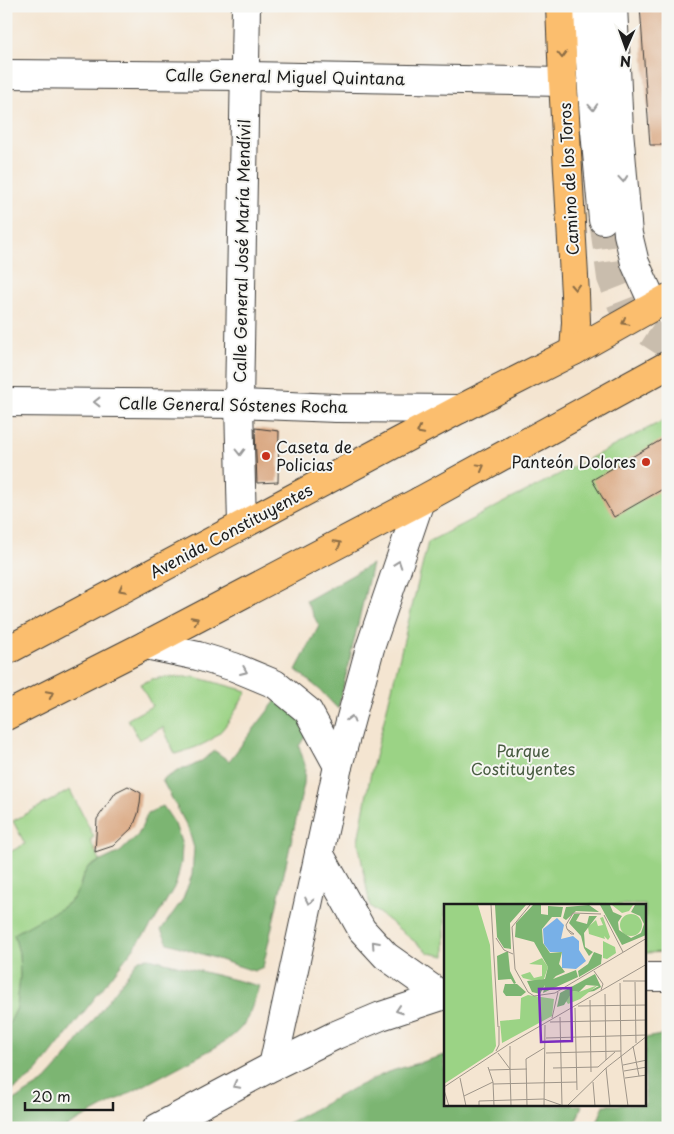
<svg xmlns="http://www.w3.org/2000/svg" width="674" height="1134" viewBox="0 0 674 1134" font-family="'Playpen Sans',sans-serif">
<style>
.green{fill:#9bd385;stroke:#5c7850}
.forest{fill:#7cb572;stroke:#4c6847}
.building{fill:#daa983}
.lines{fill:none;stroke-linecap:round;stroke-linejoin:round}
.minor-tunnel{stroke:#c9bdad;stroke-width:28;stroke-dasharray:28 14;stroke-linecap:butt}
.minor-casing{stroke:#3c3a37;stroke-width:30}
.major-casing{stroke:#3c3a37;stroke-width:30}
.highway-casing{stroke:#3c3a37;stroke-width:30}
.minor{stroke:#fff;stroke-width:28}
.major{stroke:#fbbe6e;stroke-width:28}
.highway{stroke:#fbbe6e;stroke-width:28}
.oneway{stroke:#8c6d45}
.oneway2{stroke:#999}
.poi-dot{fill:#c8321e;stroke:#f6f6f2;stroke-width:2}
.labels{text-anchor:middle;stroke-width:4;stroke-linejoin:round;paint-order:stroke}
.street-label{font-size:16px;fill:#1c1c1c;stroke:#f6f6f2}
.poi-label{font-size:16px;fill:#1c1c1c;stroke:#f6f6f2;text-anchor:start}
.park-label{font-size:16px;fill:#485c41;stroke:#f6f6f2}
.inset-road{fill:none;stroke:#9e9589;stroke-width:1}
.view{fill:#7b2cbf;fill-opacity:0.15;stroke:#7b2cbf;stroke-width:2.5}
.inset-edge{fill:none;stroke:#1c1c1c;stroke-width:2.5}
</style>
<rect width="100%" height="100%" fill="#f6f6f2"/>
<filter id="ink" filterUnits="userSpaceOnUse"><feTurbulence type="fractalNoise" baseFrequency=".02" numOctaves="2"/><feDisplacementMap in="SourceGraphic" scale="10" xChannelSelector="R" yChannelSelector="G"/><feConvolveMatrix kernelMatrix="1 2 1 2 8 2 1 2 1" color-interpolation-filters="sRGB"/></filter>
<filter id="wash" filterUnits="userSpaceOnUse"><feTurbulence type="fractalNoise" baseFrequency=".0096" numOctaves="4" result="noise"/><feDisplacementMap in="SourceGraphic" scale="20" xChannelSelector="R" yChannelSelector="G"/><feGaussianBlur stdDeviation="1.12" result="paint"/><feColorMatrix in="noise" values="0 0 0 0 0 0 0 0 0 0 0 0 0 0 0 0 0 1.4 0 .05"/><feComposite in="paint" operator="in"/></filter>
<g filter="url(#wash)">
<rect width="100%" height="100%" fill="#f4e5d1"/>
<g class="green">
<path d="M668 418V952L645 953V905H445V956L429 953 370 906 358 841 370 777 428 542Z"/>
<path d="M167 677H195L247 691C238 706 229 724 216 736 206 745 188 750 175 754L163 727 139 740 128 719 152 706 140 684 152 679Z"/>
<path d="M70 790 94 837 90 840 100 861C96 863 90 865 87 869 79 879 82 890 71 900 57 914 31 924 14 934L19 953 20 976 17 1008 6 1030V854L25 844 13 821Z"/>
</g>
<g class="forest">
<path d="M372 564 338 709 320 690 296 670 319 626 306 601Z"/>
<path d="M277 699 310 729 299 746 305 765 304 784 263 967 254 971 168 943 161 930 183 899 192 875 194 848 188 828 162 780 183 768 190 767 200 762 215 751 229 761Z"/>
<path d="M163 806 175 824 182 845 181 863 176 884 154 922 48 1058 33 1076 6 1095V1030L17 1008 20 976 19 953 14 934 63 907 73 899 80 887 83 876 88 867 120 852 138 835 148 813Z"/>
<path d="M149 958 259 986C247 1021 247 1029 214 1048L64 1128H6V1105L44 1082 62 1062 139 959Z"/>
<path d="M661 1035H668V1128H595L604 1105H645V1038Z"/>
<path d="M445 1055V1105H582L574 1128H279L354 1088 388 1072Z"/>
</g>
<g id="blocks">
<g class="building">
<path d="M640 6H668V145H650Z"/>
<path d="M255 428 279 431 278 482 257 483Z"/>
<path d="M668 436V486L614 517 592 480Z"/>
<path d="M128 786 141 793 140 804 138 814 133 827 113 846 95 852 97 819 116 792Z"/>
</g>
</g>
</g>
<g filter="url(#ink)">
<use href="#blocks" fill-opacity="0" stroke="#3c3a37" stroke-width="1"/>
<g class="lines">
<path class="minor-tunnel" d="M603 220 611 278 624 311 645 330 662 341H668"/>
<defs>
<g id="minor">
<path d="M586 6 595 131 603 220"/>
<path d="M613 6 619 130 628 234 635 263 654 305"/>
<path d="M6 74 245 76 563 82"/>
<path d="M6 402 239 404 336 408 460 409"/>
<path d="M242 525 239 404 246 6"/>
<path d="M146 645 198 656 234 667 275 684 308 711 338 766"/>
<path d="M319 853 362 930 386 956 441 995"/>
<path d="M645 977H668"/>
<path d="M273 1066 338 766 370 648 420 501"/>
<path d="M157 1128 273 1066 336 1035 381 1016 445 995"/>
</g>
<path id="major" d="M560 6 563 82 575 294 576 322 574 351"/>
<g id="highway">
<path d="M6 651 460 409 574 351 668 298"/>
<path d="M6 716 146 645 420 501 668 365"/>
</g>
</defs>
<use href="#minor" class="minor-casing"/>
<use href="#major" class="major-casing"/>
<use href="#highway" class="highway-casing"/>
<use href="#minor" class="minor"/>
<use href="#major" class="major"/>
<use href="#highway" class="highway"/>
</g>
<defs><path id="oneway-chevron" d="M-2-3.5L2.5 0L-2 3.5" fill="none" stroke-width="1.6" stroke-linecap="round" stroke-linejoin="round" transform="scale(1.25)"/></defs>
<g class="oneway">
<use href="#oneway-chevron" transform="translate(562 55) rotate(88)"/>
<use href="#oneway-chevron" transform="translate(575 287) rotate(87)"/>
<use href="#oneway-chevron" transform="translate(625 322) rotate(151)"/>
<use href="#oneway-chevron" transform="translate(420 431) rotate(152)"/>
<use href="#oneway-chevron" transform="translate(481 467) rotate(-29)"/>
<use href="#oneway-chevron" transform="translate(338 544) rotate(-28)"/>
<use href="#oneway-chevron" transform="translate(122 589) rotate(152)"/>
<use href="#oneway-chevron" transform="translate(195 620) rotate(-28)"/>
<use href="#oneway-chevron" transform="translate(50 694) rotate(-27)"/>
</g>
<g class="oneway2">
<use href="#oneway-chevron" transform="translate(593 107) rotate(86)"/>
<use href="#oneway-chevron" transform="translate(623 179) rotate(85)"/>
<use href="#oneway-chevron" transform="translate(97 402) rotate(-180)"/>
<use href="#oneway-chevron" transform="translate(240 452) rotate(89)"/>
<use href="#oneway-chevron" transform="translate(398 564) rotate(-71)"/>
<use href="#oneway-chevron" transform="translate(244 671) rotate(23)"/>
<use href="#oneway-chevron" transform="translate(351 719) rotate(-75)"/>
<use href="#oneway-chevron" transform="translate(309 901) rotate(102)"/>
<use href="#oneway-chevron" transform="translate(375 944) rotate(-132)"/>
<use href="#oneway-chevron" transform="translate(399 1010) rotate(162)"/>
<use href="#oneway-chevron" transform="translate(236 1085) rotate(152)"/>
</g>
</g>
<g class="poi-dot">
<circle cx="266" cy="456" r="5"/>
<circle cx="646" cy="462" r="5"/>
</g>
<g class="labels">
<g class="street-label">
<text transform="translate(285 77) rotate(1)" y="6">Calle General Miguel Quintana</text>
<text transform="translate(569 179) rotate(-93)" y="6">Camino de los Toros</text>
<text transform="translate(242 251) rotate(-89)" y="6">Calle General José María Mendívil</text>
<text transform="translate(233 405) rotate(1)" y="6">Calle General Sóstenes Rocha</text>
<text transform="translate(231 531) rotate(-28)" y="6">Avenida Constituyentes</text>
</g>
<g class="poi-label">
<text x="276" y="453">Caseta de<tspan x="276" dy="18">Policias</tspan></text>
<text x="636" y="468" text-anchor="end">Panteón Dolores</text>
</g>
<g class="park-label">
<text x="523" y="757">Parque<tspan x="523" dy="18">Costituyentes</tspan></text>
</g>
</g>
<g transform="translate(444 904)">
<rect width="202" height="202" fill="#f4e5d1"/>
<path d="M0 1H34L46 41 52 142 49 148 0 180ZM168 1H189L185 7 178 9ZM176 21a11 11 0 1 1 22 0a11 11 0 1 1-22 0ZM159 13 166 33 164 36 160 32 161 35 145 30 144 23 152 16 154 22 159 21 156 14ZM159 37 171 43 172 49 163 55 159 54ZM98 54 104 63 100 75 91 77 79 74 77 71 86 68 90 74 98 72V61L85 60ZM154 81 136 95 124 100 122 97 129 87 135 88ZM84 91 110 95 108 112 58 139 56 117 76 115 77 94Z" fill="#9bd385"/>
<path d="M51 1H82L66 19 67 45 60 44 53 33ZM89 1H97V10L104 11V2L119 3 117 13H108L98 25 99 39 106 49 118 48 115 60 121 68 112 72 109 75 132 66 134 73 99 89 101 81 96 90 88 88 83 77 101 75 104 63 90 38 71 33 72 19ZM145 1 155 8 132 7 122 16 119 14 122 3ZM156 1H166L169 8 178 12 174 18 175 26 187 34 197 29 200 20 196 12 187 8 191 1H202V31L178 41ZM130 10H136L132 17 143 20 145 12H153L140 29 141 43 149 48 145 52 140 44 137 32 125 19ZM64 47 66 67 72 79 70 80 67 75 54 76 53 52ZM150 48 158 51 157 60 135 73 134 67 144 60ZM151 70 157 83 150 87 144 88 155 82 142 81 135 88 129 87 120 101 113 103 116 89ZM61 80H73L82 88 77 92H62L59 88Z" fill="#7cb572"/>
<path d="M113 14 120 21 117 35 129 32 135 37V46L142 57 132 65 118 64V48H106L100 40 99 25Z" fill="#78b0e7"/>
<path class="inset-road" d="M47 1 54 123M86 1 68 23 71 65 84 88 90 92 111 89 203 34M160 11 179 48M123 25 130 30H127L123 25 122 21 129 9 157 10M52 34 60 46 69 50M150 67 159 80 157 86M179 77H203M191 78 192 139M176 79 177 152 184 202M161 90 162 156M146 96 147 168M134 102 203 101M131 104 133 186M116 113 118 202M108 114 114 88M106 118 203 116M102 134 202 131M66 142V165M189 142 195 172M52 147 55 141V122M54 149 66 165 67 202M102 149 177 147M179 161 203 156M44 163 49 178 50 202M109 164 154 163 171 148M162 164 166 202M45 166 83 165M180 167 203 163M16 174 22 202M181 174 203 171M149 178 151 202M49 180 133 178M0 183 65 140 203 60M0 186 5 202M20 192 49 178M35 202V197L100 195 117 201M83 202 82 155 100 144M100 202 101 121M123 202 162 164 203 132"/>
<path class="view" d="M127 84 128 137 97 138 95 85Z"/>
<rect width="202" height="202" class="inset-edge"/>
</g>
<rect width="674" height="1134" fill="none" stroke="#f6f6f2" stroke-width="25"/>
<g transform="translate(626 48) rotate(182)" stroke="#f6f6f2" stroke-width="4" paint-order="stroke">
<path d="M0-4L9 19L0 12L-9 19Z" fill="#1c1c1c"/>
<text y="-8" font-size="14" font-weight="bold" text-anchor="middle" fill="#1c1c1c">N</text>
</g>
<path d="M25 1102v8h88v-8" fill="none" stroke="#1c1c1c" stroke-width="2.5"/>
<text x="32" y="1102" font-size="15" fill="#1c1c1c" stroke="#f6f6f2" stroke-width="4" paint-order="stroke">20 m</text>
</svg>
